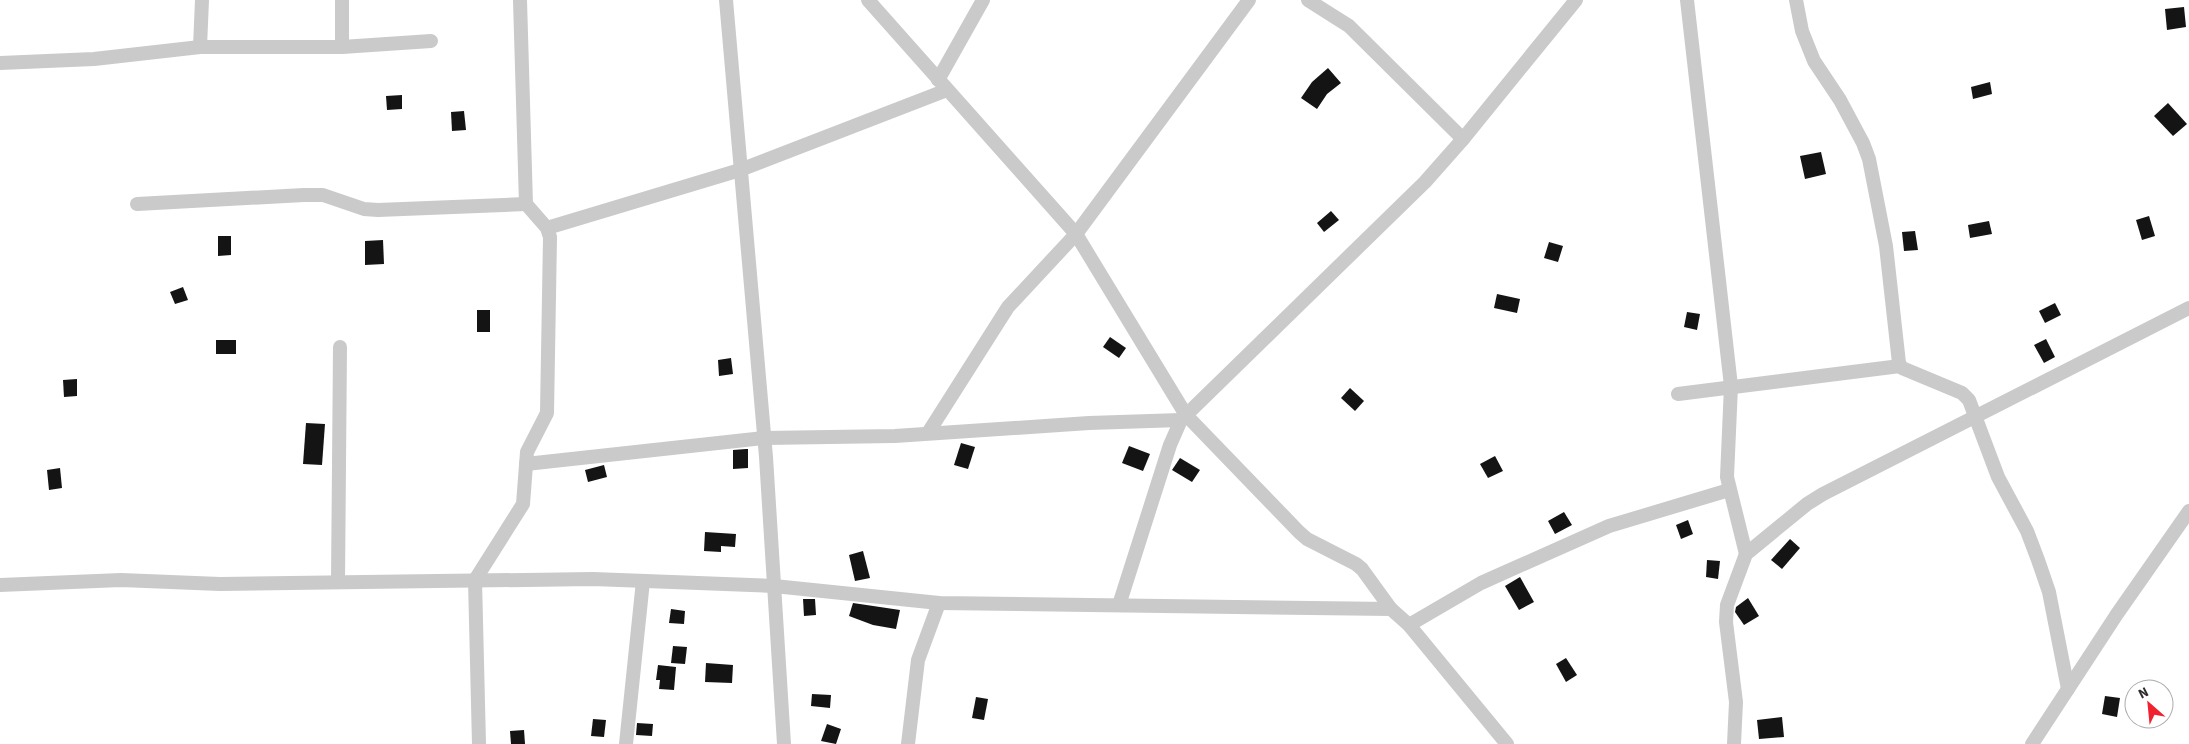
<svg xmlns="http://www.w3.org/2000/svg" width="2189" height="744" viewBox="0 0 2189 744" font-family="'Source Sans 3',sans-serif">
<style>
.building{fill:#141414}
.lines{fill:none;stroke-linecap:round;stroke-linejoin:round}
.minor{stroke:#cacaca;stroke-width:14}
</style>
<rect width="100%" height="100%" fill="#fff"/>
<g class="building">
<path d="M2184 7 2186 27 2167 30 2165 9Z"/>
<path d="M1328 68 1341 83 1327 94 1317 109 1301 98 1312 82Z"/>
<path d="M1990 82 1992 94 1973 99 1971 87Z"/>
<path d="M402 95V109L387 110 386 96Z"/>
<path d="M2168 103 2187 124 2173 136 2154 116Z"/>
<path d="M464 111 466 130 452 131 451 112Z"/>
<path d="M1821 152 1826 174 1805 179 1800 156Z"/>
<path d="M1331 211 1339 220 1324 232 1317 223Z"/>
<path d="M2149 216 2155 236 2142 240 2136 220Z"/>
<path d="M1989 221 1992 234 1970 238 1968 225Z"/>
<path d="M1915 231 1918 250 1904 251 1902 232Z"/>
<path d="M218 236H231V255L218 256Z"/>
<path d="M383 240 384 264 365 265V241Z"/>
<path d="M1549 242 1563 246 1558 262 1544 258Z"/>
<path d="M183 287 188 300 175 304 170 292Z"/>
<path d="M1497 294 1520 299 1517 313 1494 308Z"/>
<path d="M2055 303 2061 315 2045 323 2039 311Z"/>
<rect x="477" y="310" width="13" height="22"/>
<path d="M1687 312 1700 314 1697 330 1684 327Z"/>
<path d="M1110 337 1126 348 1119 358 1103 347Z"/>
<path d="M2046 339 2055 357 2044 363 2034 345Z"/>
<rect x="216" y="340" width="20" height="14"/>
<path d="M731 358 733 374 719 376 718 360Z"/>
<path d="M77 379V396L64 397 63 380Z"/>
<path d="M1350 388 1364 401 1355 411 1341 398Z"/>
<path d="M306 423 325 424 322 465 303 464Z"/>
<path d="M961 443 975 447 968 469 954 465Z"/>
<path d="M1129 446 1150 454 1143 471 1122 463Z"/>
<path d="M746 449H748V468L733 469V450Z"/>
<path d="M1495 456 1503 471 1488 478 1480 464Z"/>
<path d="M1180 458 1200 470 1192 482 1172 470Z"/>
<path d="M604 465 607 477 588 482 585 470Z"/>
<path d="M60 468 62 488 49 490 47 470Z"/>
<path d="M1564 512 1572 525 1555 534 1548 521Z"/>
<path d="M1688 520 1693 534 1681 539 1676 525Z"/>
<path d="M705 532 736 534 735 547 721 546V552L704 551Z"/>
<path d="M1790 539 1800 548 1782 569 1771 560Z"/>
<path d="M863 551 870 578 855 581 849 555Z"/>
<path d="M1707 560 1720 561 1718 579 1706 577Z"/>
<path d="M1520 577 1534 602 1519 610 1505 586Z"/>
<path d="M1748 598 1759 616 1744 625 1735 612 1736 607Z"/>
<path d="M803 599H815L816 615 804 616Z"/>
<path d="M853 603 900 610 896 629 873 625 849 616Z"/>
<path d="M671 609 685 611 684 624 669 623Z"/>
<path d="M673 646 687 647 685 664 671 663Z"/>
<path d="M1566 658 1577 675 1566 682 1556 664Z"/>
<path d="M706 663 733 665 732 683 705 682Z"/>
<path d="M658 665 676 667 674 690 659 689 660 680H656Z"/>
<path d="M812 694 831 695 830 708 811 706Z"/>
<path d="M2105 696 2120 698 2117 717 2102 714Z"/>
<path d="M976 697 988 699 984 720 972 718Z"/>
<path d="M1782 717 1784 737 1759 739 1757 720Z"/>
<path d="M593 719 606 720 604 737 591 736Z"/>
<path d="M637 723 653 724 652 736 636 735Z"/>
<path d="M827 724 841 729 836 744 821 741Z"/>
<path d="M524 730 525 744H511L510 731Z"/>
</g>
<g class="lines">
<g class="minor">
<path d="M726 0 766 457 784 744"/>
<path d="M868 0 1076 234 1186 415 1299 532 1307 539 1356 564 1362 569 1391 609 1409 625 1507 744"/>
<path d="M1308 0 1349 26 1463 139"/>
<path d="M1687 0 1731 386 1727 477 1746 554"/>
<path d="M1796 0 1802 31 1814 61 1840 100 1863 143 1869 159 1886 246 1899 363 1902 368 1962 393 1969 400 1998 477 2027 531 2038 560 2049 592 2068 689"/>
<path d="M200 47 202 0"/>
<path d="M342 47V0"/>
<path d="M0 63 94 59 200 47H342L431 41"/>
<path d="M938 80 983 0"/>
<path d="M137 204 304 195H323L364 209 378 210 526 204"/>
<path d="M547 228 740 170 947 90"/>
<path d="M1678 394 1900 366"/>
<path d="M928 433 1008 307 1076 234 1249 0"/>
<path d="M526 464 764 438 895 436 1089 423 1181 420"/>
<path d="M338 582 340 347"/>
<path d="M0 585 121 580 220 584 593 579 774 586 939 603 1391 609"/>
<path d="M1119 605 1170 445 1181 420 1425 182 1463 139 1576 0"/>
<path d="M1409 625 1481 583 1609 526 1729 490"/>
<path d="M479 744 475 580 523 504 527 452 547 413 550 237 547 228 526 204 520 0"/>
<path d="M626 744 643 581"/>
<path d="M908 744 918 660 939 603"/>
<path d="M1734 744 1736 702 1726 622 1727 605 1746 554 1807 504 1823 494 2189 308"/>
<path d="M2032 744 2117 614 2189 511"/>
</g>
</g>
<g transform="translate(2149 704) rotate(333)"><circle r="24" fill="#ffffff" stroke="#ababab"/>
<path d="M0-4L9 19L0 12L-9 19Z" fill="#f1222f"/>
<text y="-8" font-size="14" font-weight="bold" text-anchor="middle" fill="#2d2d2d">N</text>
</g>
</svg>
